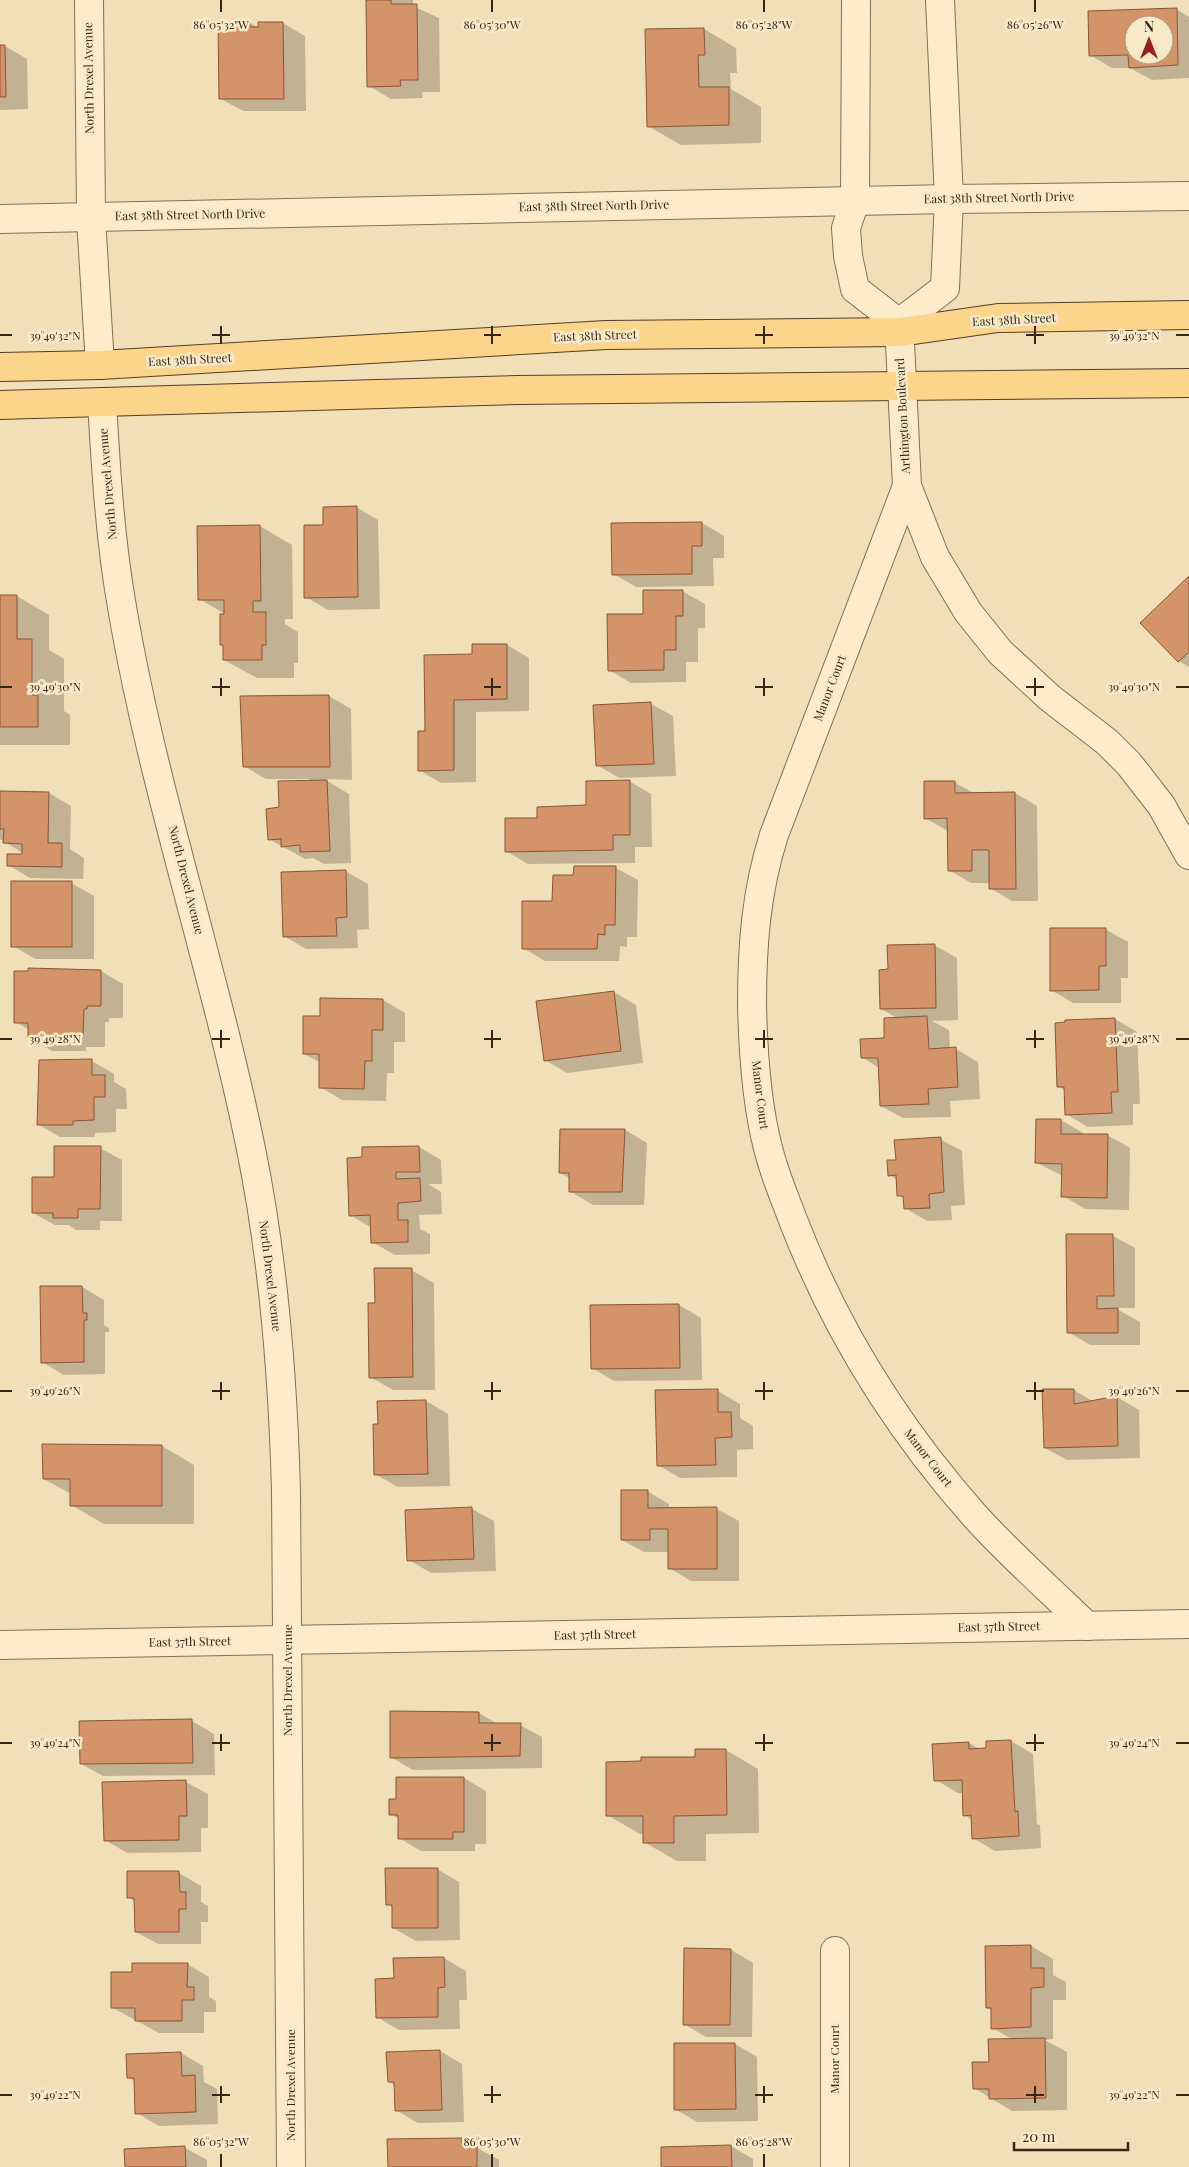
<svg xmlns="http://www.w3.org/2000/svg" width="1189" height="2167" viewBox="0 0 1189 2167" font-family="'Playfair Display',serif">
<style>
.shadow{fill:#0003;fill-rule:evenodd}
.building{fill:#d3946a;stroke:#895536;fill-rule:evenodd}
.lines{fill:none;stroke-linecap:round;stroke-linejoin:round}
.street-casing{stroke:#886e52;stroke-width:30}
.primary-casing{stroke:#553c27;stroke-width:30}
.street{stroke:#fceccb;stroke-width:28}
.primary{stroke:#fad58a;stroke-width:28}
.ticks{fill:none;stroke:#352619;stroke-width:2}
.labels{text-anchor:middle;stroke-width:5;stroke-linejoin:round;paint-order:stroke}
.street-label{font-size:12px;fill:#352619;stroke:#f8e9c8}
.ticks-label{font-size:12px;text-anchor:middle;fill:#352619;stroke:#f8e9c8;stroke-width:5;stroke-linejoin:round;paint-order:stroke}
</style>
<rect width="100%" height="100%" fill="#f1dfb8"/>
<g class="shadow">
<path d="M367 0H413V6L439 18 440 92H422L423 98 391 99 369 86Z"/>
<path d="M1176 9 1189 17V78L1152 80 1130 68H1112L1090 55 1089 12ZM1134 25H1164V55H1134Z"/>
<path d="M250 23 260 29 283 23 305 36 306 111H243L221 99Z"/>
<path d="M704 29 736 48 737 73H730L731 89 761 107V143L681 145 648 126Z"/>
<path d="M0 46H5L27 59 28 109 0 110Z"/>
<path d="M356 507 378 520 380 609 328 610 306 597 324 526Z"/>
<path d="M702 523 724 536V558H713L714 586 636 587 614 574Z"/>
<path d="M260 526 292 545 293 619H285V624L298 632V663H294V678H257L224 660 227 615 199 599Z"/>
<path d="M1189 578V667L1179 661 1142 623Z"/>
<path d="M682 591 705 604V628H698V662H686V682L631 683 609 670 644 615Z"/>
<path d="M0 596H17L49 615V650L64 659V711L70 715V745H0Z"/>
<path d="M507 645 529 658V711L476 712V782L441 783 419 770 426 732 473 655Z"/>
<path d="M329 696 351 709 352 780 324 779 349 794 351 863 324 864 313 858 305 859 269 839 281 809 310 779H266L244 766Z"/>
<path d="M651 704 673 716 676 776 619 778 597 765Z"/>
<path d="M629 781 651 794 652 847H635V863L528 864 506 851 538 819 587 807Z"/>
<path d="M954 782 975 794 1015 793 1037 806 1038 901H1012L990 888V883H971L949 870 948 831 925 818Z"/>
<path d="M0 792 49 793 71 806 70 849 84 858 83 879 30 878 8 865 26 855 0 839Z"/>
<path d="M616 868 638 880 637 937H627V947L620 946 619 961H545L523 948 575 876Z"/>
<path d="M345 871 368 884 369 929 357 930 358 948 306 949 284 936Z"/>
<path d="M71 883 94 896V959H35L13 946Z"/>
<path d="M1105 929 1128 942V978H1121V1003H1073L1051 990Z"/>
<path d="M934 945 957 958 958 1020 932 1021 949 1030 950 1049H956L978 1062 980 1099 950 1101 951 1117 903 1118 881 1106 879 1068 862 1057 886 1039 899 1019 881 1009 890 970Z"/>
<path d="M101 971 123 984V1018H109V1022H105V1047H86V1051H52L30 1038V1030L15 1022Z"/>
<path d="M614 992 636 1005 643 1063 567 1073 545 1060Z"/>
<path d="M383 1000 405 1013V1042H394V1073H387L386 1101 342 1100 320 1087 321 1063 304 1054 321 1017Z"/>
<path d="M1115 1019 1137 1032 1140 1104H1133V1125L1088 1127 1066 1114 1065 1090 1059 1087Z"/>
<path d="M92 1061 114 1074V1082L126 1089 127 1109H116V1132L95 1133V1137H60L38 1124Z"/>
<path d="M1061 1120 1083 1133V1135H1107L1130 1148 1129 1210 1085 1209 1063 1196V1176L1037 1163Z"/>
<path d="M625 1130 647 1143 644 1205H593L571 1192V1179L560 1173Z"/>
<path d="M940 1139 962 1151 965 1205 951 1206 952 1220 927 1221 905 1208V1198L898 1195 897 1180 890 1175 897 1161Z"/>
<path d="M419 1147 441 1160 442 1184H428L441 1192 442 1214 419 1215 420 1229 430 1234V1254L395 1255 372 1242V1228L350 1215 363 1158Z"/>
<path d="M100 1148 122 1160V1221H100V1230H76L69 1225H55L33 1213 55 1179Z"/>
<path d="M1113 1236 1135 1248V1308H1115L1140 1322V1345H1090L1068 1332Z"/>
<path d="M411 1270 434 1283 435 1390H393L370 1377 376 1304Z"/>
<path d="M82 1287 104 1300V1325L109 1328V1332H105V1374L64 1375 42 1362Z"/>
<path d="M679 1305 701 1318 702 1380 614 1381 592 1368V1306Z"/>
<path d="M1074 1390 1094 1402 1117 1397 1139 1410 1140 1458 1067 1460 1045 1448Z"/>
<path d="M718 1391 740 1404V1418L753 1426V1449L737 1450V1477L680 1478 658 1465Z"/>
<path d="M426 1401 448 1414 450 1486 398 1487 375 1474 379 1426 378 1402Z"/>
<path d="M162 1446 194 1465V1524H104L71 1505V1494L44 1479Z"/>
<path d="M647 1491 669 1504V1509H717L739 1521V1581H691L669 1568V1552H644L622 1540Z"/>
<path d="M472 1509 494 1521 496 1571 431 1573 409 1560Z"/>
<path d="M479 1713 499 1725H520L542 1737V1768L413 1770 391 1757Z"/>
<path d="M192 1721 214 1734 215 1775 103 1776 81 1764Z"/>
<path d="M1011 1741 1033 1754 1037 1824 1040 1825 1041 1848 995 1851 973 1838 972 1820 964 1815 963 1793H958L936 1780 969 1743 980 1749H987V1742Z"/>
<path d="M726 1750 758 1769 759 1833 706 1834V1861H677L644 1842V1834H640L607 1815 696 1758Z"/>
<path d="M397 1778H464L486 1791V1844H475V1851H421L399 1838V1819L391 1814 397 1801Z"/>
<path d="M186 1782 208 1794V1828H201V1852L127 1853 105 1840Z"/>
<path d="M437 1869 459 1882 460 1940 416 1941 393 1928V1908L387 1904Z"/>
<path d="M179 1873 201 1886V1902L208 1906V1922H201V1944H158L136 1932V1902L128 1897Z"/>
<path d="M1031 1946 1053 1959V1975L1066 1982V2000H1053V2039L1045 2040 1067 2052V2110L1012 2111 974 2088 990 2063 1013 2040 993 2028 991 2010 987 2008Z"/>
<path d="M731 1950 753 1963 752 2037H706L684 2024Z"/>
<path d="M444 1958 466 1971 467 2000H459L460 2029 399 2030 377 2017 395 1979 394 1959Z"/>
<path d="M187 1964 209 1977V1997L216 2001V2012H204V2033H159L113 2008 134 1973Z"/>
<path d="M735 2044 757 2057 758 2121 697 2122 675 2109Z"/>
<path d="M440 2051 462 2064 464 2122 418 2123 396 2110 395 2085 389 2082Z"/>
<path d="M181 2053 203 2066 204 2082 217 2089 218 2124 159 2126 137 2113 136 2082 128 2077Z"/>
<path d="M461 2139 499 2160V2167H389Z"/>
<path d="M731 2146 753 2159V2167H662Z"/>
<path d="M185 2148 207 2160V2167H126Z"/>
</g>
<g class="building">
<path d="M366 0H391V4H417L418 80H400L401 86 367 87Z"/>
<path d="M1177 8 1178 65 1129 68 1128 55 1089 56 1088 11ZM1134 25H1164V55H1134Z"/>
<path d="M250 22V27H258V22H283L284 99H219L218 23Z"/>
<path d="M704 28 705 55H698L699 87H729V125L647 127 645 29Z"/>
<path d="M0 45H5L6 97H0Z"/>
<path d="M357 506 358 597 304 598V525H323V507Z"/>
<path d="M702 522V546H692V574L612 575 611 523Z"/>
<path d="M260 525 261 601H253V612H266V645H262V660H223V645H220V614H224V600H198L197 526Z"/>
<path d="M1189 576V652L1178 662 1140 623Z"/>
<path d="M643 590H683V616H676V650H664V670L608 671 607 614H643Z"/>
<path d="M0 595H17V639H32V695H38V727H0Z"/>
<path d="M472 644H507V699L454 700V770L418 771V731H425L424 655 472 654Z"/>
<path d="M329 695 330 767H243L240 696Z"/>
<path d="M651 702 654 764 596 766 593 705Z"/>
<path d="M327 780 330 851 300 852V845L281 847V839L268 840 266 809 279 807 278 781Z"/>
<path d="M630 780V835H613V850L505 852V818H537V807L586 805V781Z"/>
<path d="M924 781H955V793L1015 792 1016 889H989V850H972V871H948L947 818 924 819Z"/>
<path d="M0 791 49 792 48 843H62V867L7 866V854H22V844L3 843 4 829H0Z"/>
<path d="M574 866H616L615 925H605V935L598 934 597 949H522V901H552L553 875H573Z"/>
<path d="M346 870 347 917 336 918 337 936 283 937 281 872Z"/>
<rect x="11" y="881" width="61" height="66"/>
<path d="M1050 928H1106V966H1099V990L1050 991Z"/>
<path d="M935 944 936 1008 880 1009 879 970 888 969 887 945Z"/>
<path d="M28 968 101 970V1006H87V1009H84L83 1035H64V1039H28V1023H14V971H28Z"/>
<path d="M614 991 621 1051 544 1061 536 1001Z"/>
<path d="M320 998 383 999V1030H372V1061H365L364 1089 319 1088V1054H303V1016H320Z"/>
<path d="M927 1016 929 1049 956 1047 958 1087 928 1089 929 1104 880 1106 878 1058H861L860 1039 884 1038V1018Z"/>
<path d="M1115 1018 1118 1092H1111L1112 1113 1065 1115 1064 1087H1057L1055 1023 1065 1022V1020Z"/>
<path d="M92 1059V1075H105V1097H94V1120L73 1121V1125H37L39 1060Z"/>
<path d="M1036 1119H1061V1134H1108L1107 1198 1061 1197 1062 1164 1035 1163Z"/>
<path d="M560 1129H625L622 1192H569V1173H559Z"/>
<path d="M941 1137 944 1192 929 1194 930 1208 904 1209 903 1196H897L896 1175 888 1176 887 1160H896L894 1140Z"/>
<path d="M54 1146H101L100 1209H78V1218H53V1213H32V1177H54Z"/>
<path d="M419 1146 420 1172H396V1179L420 1178 421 1201 398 1203V1220H408V1242L371 1243 370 1215 349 1216 347 1158 362 1157V1147Z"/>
<path d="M1066 1234H1113L1114 1296H1097V1309L1118 1308V1333H1067Z"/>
<path d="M374 1268H412L413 1377 369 1378 368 1303H375Z"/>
<path d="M40 1286H82L83 1313H87V1320H84V1362L41 1363Z"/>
<path d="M679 1304 680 1368 591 1369 590 1305Z"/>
<path d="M718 1389V1412H731L732 1437 715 1438 716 1465 657 1466 655 1390Z"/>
<path d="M1042 1389H1074V1404L1117 1396 1118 1446 1044 1448Z"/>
<path d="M426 1400 428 1474 374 1475 373 1424H378L377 1401Z"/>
<path d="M42 1444 162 1445V1506H70V1479H43Z"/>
<path d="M621 1490H648V1508L717 1507V1569H668V1529H650V1540H621Z"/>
<path d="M472 1507 474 1559 407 1561 405 1510Z"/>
<path d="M390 1711 479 1712V1723H521L520 1756 390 1758Z"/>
<path d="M192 1719 193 1763 80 1764 79 1721Z"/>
<path d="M1011 1740 1015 1812 1018 1811 1019 1836 972 1839 971 1815 963 1816 962 1780 934 1781 932 1744 969 1742V1749L986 1748V1741Z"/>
<path d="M695 1749H726L727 1815 674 1816V1843H643V1816H606V1762L641 1761V1757H695Z"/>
<path d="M396 1777H464V1832H453V1839H398V1815H389V1799H396Z"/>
<path d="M186 1780 187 1816H179V1840L104 1841 102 1782Z"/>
<path d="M385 1868H438V1928H392V1905H386Z"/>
<path d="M127 1871H179L180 1892H186V1909H179V1932H135L134 1898H127Z"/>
<path d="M1031 1945V1968H1044V1987L1031 1988V2027L991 2029V2008H986L985 1946Z"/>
<path d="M684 1948 731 1949 730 2025H683Z"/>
<path d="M444 1957 445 1987 438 1988V2017L376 2018 375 1979 394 1978 393 1958Z"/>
<path d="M132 1963H188L187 1987H194V2000H182V2021H135V2008H111V1972H132Z"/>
<path d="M1045 2038 1046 2098 989 2099V2089H973L972 2062H989L988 2039Z"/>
<path d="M674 2043H735L736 2109 674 2110Z"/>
<path d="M440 2050 442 2110 395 2111 394 2082H388L386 2052Z"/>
<path d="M181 2052 182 2076 195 2075 196 2112 135 2114 134 2078H127L126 2054Z"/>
<path d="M462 2138V2147L477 2146V2167H388L387 2139Z"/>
<path d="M731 2145 732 2167H661V2147Z"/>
<path d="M185 2146 186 2167H125L124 2149Z"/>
</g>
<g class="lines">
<defs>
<g id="street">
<path d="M89 0 91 218 100 365"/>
<path d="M856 0 855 201 846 228 848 256 855 289 899 323 907 486 935 557 968 612 1000 652 1050 698 1107 742 1129 764 1161 805 1189 855"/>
<path d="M0 219 949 199 1189 196"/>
<path d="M899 323 945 288 949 199 940 0"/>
<path d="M102 402C106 471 110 539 122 607 153 790 214 967 251 1149 274 1262 283 1377 286 1492L291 2167"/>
<path d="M907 486 774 835C756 891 752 946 752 1004 753 1052 756 1102 768 1148 774 1173 784 1196 793 1220 835 1329 897 1428 974 1515 1009 1554 1049 1589 1087 1626"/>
<path d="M0 1645 1189 1624"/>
<path d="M835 1951V2167"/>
</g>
<g id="primary">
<path d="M0 367 100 365 606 335 900 332 998 318 1189 315"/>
<path d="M0 405 517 390 1189 383"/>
</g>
</defs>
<use href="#street" class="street-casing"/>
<use href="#primary" class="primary-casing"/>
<use href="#street" class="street"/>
<use href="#primary" class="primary"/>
</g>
<path class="ticks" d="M221 0V12M492 0V12M764 0V12M1035 0V12M221 326V344M492 326V344M764 326V344M1035 326V344M0 335H12M212 335H230M484 335H501M755 335H773M1026 335H1044M1176 335H1189M221 678V696M492 678V696M764 678V696M1035 678V696M0 687H12M212 687H230M484 687H501M755 687H773M1026 687H1044M1176 687H1189M221 1030V1048M492 1030V1048M764 1030V1048M1035 1030V1048M0 1039H12M212 1039H230M484 1039H501M755 1039H773M1026 1039H1044M1176 1039H1189M221 1382V1400M492 1382V1400M764 1382V1400M1035 1382V1400M0 1391H12M212 1391H230M484 1391H501M755 1391H773M1026 1391H1044M1176 1391H1189M221 1734V1751M492 1734V1751M764 1734V1751M1035 1734V1751M0 1743H12M212 1743H230M484 1743H501M755 1743H773M1026 1743H1044M1176 1743H1189M221 2086V2103M492 2086V2103M764 2086V2103M1035 2086V2103M0 2095H12M212 2095H230M484 2095H501M755 2095H773M1026 2095H1044M1176 2095H1189M221 2154V2167M492 2154V2167M764 2154V2167"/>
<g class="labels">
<g class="street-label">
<text transform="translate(89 78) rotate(-91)" y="4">North Drexel Avenue</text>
<text transform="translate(999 198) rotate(-1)" y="4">East 38th Street North Drive</text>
<text transform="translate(594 206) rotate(-1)" y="4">East 38th Street North Drive</text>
<text transform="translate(190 215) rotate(-1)" y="4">East 38th Street North Drive</text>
<text transform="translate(1014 320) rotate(-3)" y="4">East 38th Street</text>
<text transform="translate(595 336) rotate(-2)" y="4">East 38th Street</text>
<text transform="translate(190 360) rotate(-3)" y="4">East 38th Street</text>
<text transform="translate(903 416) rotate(-93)" y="4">Arthington Boulevard</text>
<text transform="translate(108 484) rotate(-95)" y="4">North Drexel Avenue</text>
<text transform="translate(830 688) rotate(-69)" y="4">Manor Court</text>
<text transform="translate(186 880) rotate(76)" y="4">North Drexel Avenue</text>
<text transform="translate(760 1095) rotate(83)" y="4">Manor Court</text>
<text transform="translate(270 1276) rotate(83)" y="4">North Drexel Avenue</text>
<text transform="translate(928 1458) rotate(52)" y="4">Manor Court</text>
<text transform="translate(999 1627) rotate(-1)" y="4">East 37th Street</text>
<text transform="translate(595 1635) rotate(-1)" y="4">East 37th Street</text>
<text transform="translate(190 1642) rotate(-1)" y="4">East 37th Street</text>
<text transform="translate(288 1680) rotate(-90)" y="4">North Drexel Avenue</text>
<text transform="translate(835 2059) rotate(-90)" y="4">Manor Court</text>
<text transform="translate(291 2085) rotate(-90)" y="4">North Drexel Avenue</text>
</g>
</g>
<g class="ticks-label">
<text x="221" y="29">86°05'32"W</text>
<text x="492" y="29">86°05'30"W</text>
<text x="764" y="29">86°05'28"W</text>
<text x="1035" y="29">86°05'26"W</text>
<text x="55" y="340">39°49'32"N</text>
<text x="1134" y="340">39°49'32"N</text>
<text x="55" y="691">39°49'30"N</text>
<text x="1134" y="691">39°49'30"N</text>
<text x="55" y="1043">39°49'28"N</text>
<text x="1134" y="1043">39°49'28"N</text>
<text x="55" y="1395">39°49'26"N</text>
<text x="1134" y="1395">39°49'26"N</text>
<text x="55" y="1747">39°49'24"N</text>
<text x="1134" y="1747">39°49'24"N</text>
<text x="55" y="2099">39°49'22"N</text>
<text x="1134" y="2099">39°49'22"N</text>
<text x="221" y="2146">86°05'32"W</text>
<text x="492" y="2146">86°05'30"W</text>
<text x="764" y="2146">86°05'28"W</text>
</g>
<g transform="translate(1149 40)"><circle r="24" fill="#f8e9c8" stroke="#aa9b82"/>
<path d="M0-4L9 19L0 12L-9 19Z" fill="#9c1d20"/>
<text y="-8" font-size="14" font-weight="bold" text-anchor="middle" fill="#352619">N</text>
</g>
<path d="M1014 2142v8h114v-8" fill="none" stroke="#352619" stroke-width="2.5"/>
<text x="1022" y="2142" font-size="15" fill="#352619" stroke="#f8e9c8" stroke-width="4" paint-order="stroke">20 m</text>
</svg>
